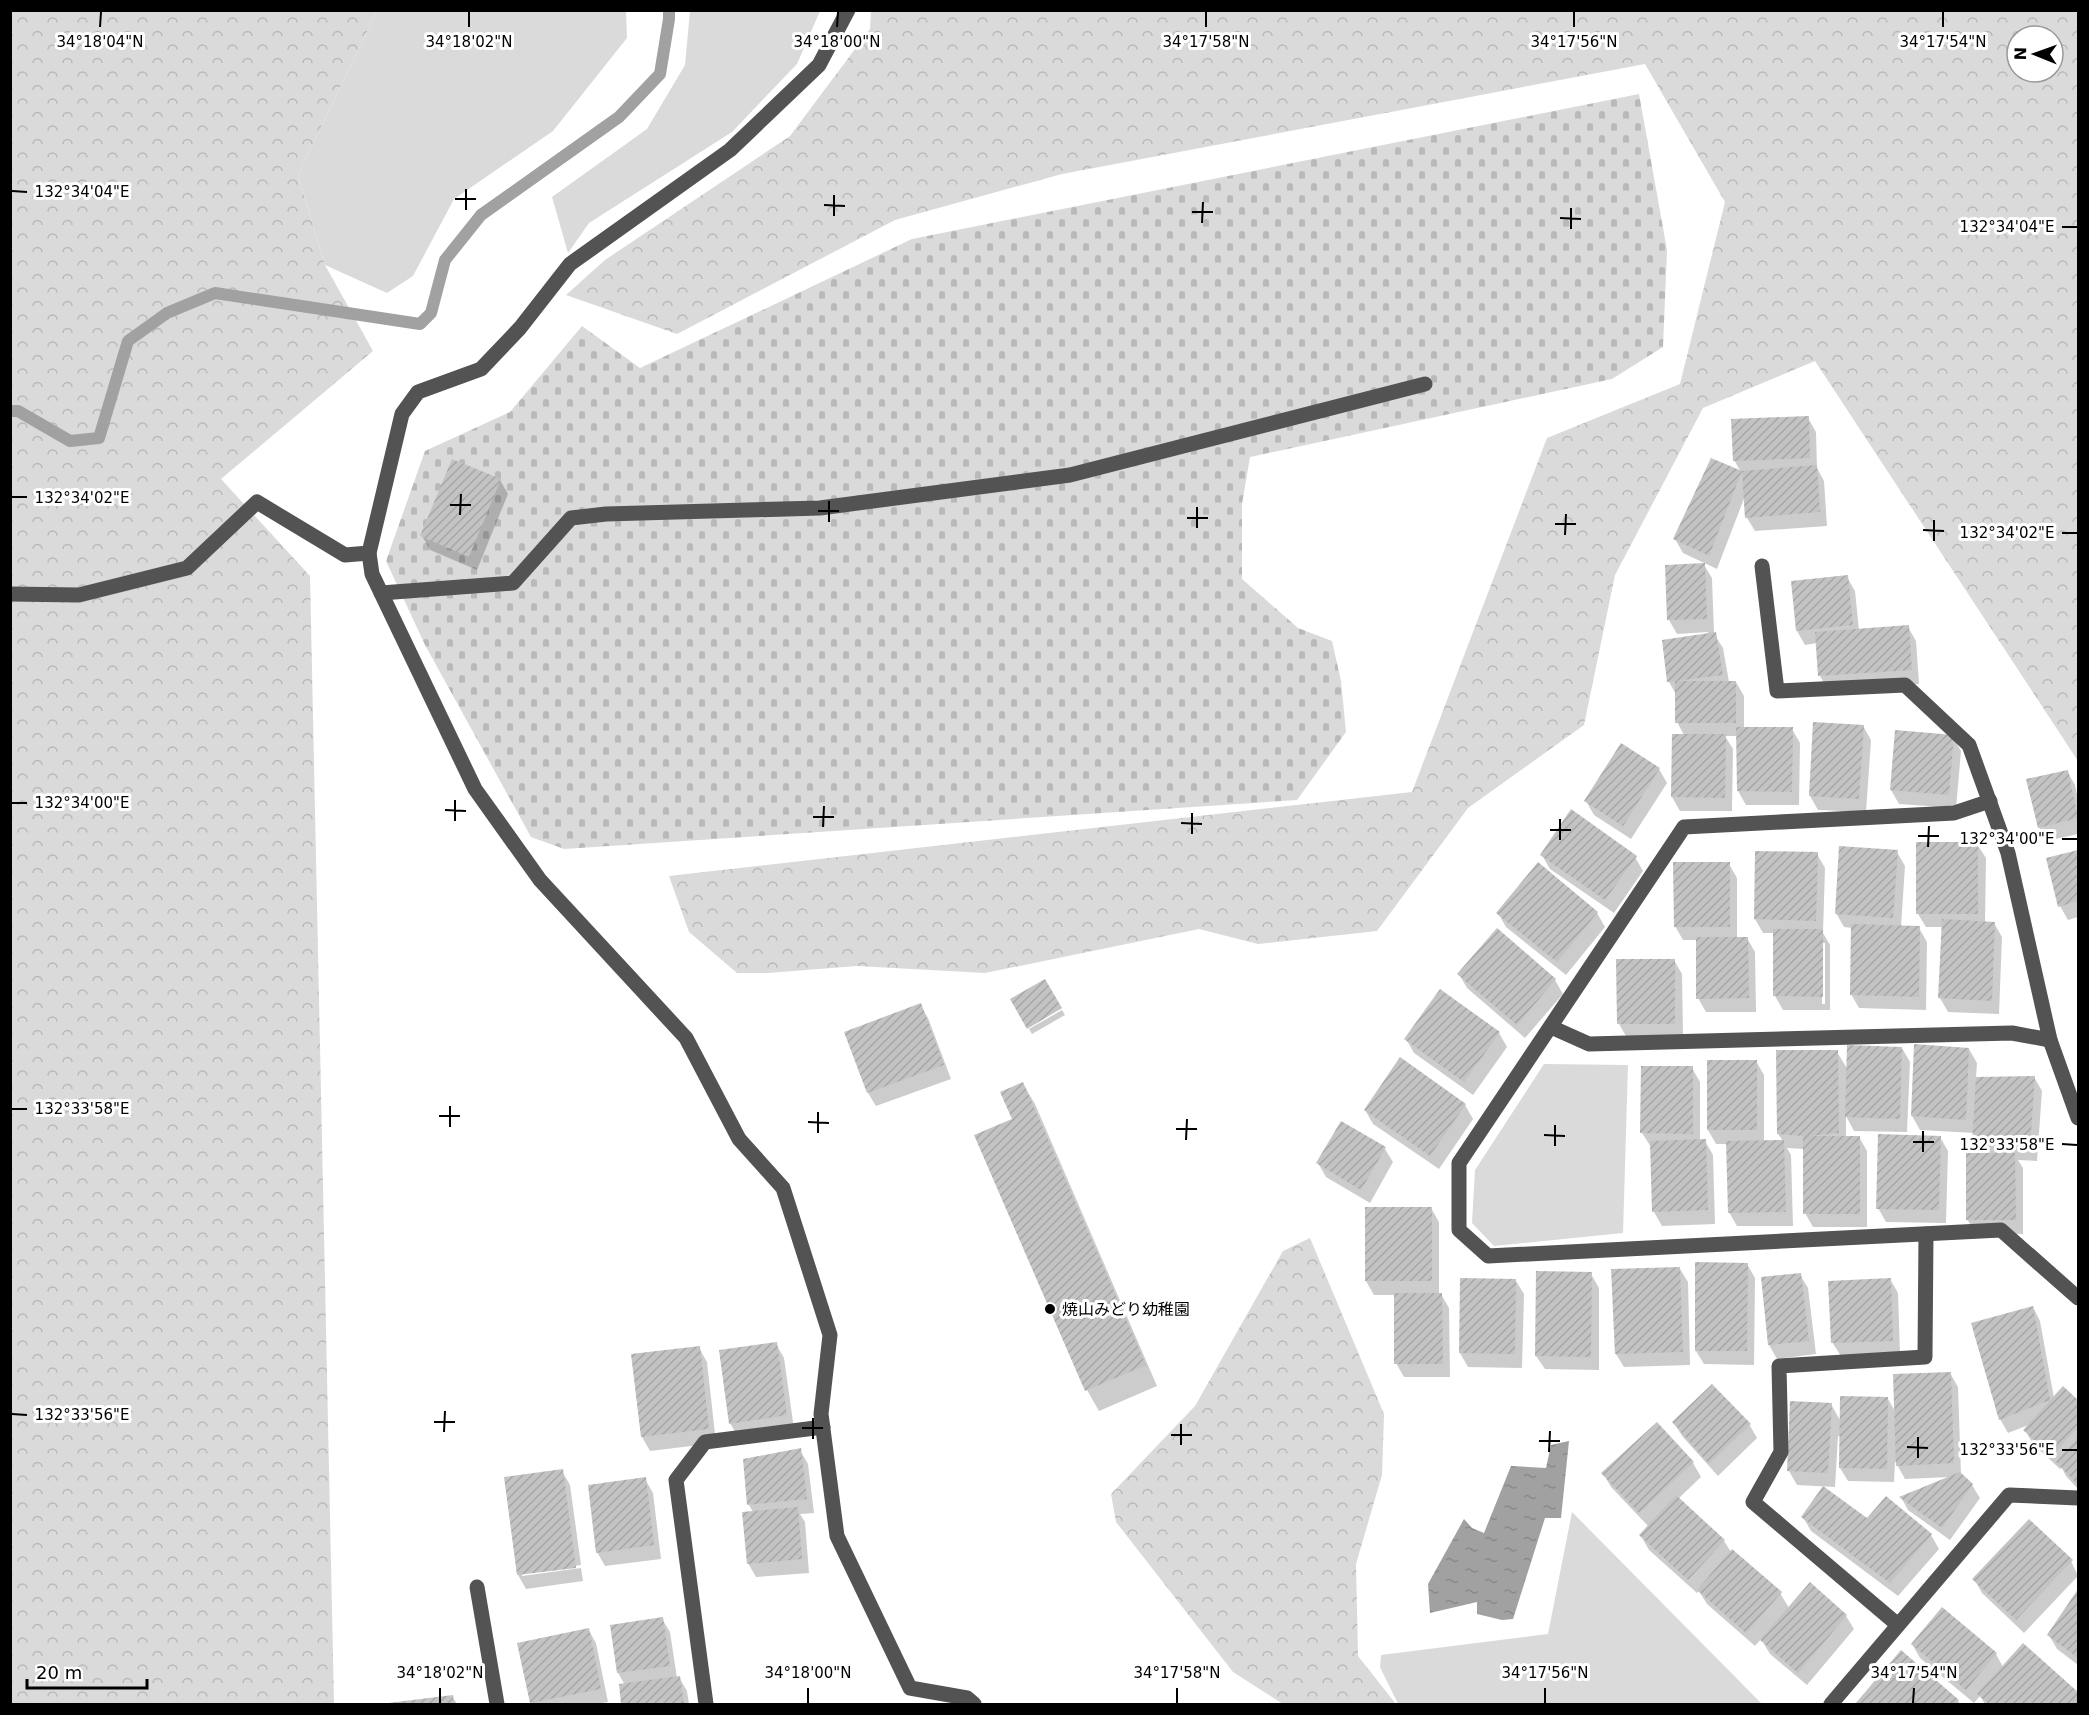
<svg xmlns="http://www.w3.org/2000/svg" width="2089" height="1715" viewBox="0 0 2089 1715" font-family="'DejaVu Sans','Noto Sans JP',sans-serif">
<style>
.green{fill:#dadada}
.forest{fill:url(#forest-crowns);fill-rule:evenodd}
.cemetery{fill:url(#cemetery-stones)}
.water{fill:url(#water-ripples)}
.shadow{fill:#0003;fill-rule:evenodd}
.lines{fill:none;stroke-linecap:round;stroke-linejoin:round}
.stream{stroke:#a1a1a1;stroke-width:12}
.building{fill:url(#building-hatch)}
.minor{stroke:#535353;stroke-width:15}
.ticks{fill:none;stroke:#000;stroke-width:2}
.poi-dot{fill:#000;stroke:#fff;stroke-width:2}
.labels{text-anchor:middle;stroke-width:6;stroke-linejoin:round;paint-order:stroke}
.poi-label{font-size:16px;fill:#000;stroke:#fff;text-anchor:start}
.ticks-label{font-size:15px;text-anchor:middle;fill:#000;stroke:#fff;stroke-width:6;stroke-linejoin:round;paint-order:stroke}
</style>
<defs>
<pattern id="forest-crowns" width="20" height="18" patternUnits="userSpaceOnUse" patternTransform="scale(1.5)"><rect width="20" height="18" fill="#dadada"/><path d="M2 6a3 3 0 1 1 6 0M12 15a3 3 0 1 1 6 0" fill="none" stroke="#b9b9b9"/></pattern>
<pattern id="cemetery-stones" width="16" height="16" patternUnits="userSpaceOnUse" patternTransform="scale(1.5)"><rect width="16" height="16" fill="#dadada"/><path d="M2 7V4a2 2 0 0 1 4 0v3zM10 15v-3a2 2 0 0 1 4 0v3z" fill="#b9b9b9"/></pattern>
<pattern id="water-ripples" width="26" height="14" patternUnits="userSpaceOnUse" patternTransform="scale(1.5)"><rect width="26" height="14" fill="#a1a1a1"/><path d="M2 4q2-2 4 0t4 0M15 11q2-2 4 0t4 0" fill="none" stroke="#898989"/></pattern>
<pattern id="building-hatch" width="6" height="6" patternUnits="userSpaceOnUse" patternTransform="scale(1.5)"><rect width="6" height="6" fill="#c3c3c3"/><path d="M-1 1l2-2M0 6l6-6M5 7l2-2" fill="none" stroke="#a6a6a6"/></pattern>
</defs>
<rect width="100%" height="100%" fill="#fff"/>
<g class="green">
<path d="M377 11H626L627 38 553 131 454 199 413 276 387 293 325 265 298 175Z"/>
<path d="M690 11H820L797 64 732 132 589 223 568 253 552 197 647 129 685 65Z"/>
<path d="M1544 1064 1628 1065 1623 1233 1494 1246 1472 1223 1475 1170Z"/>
<path d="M1572 1512 1762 1704H1398L1380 1667 1381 1655 1548 1634Z"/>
</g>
<g class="forest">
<path d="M11 11H377L298 175 325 265 373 351 221 479 310 576 334 1704H11Z"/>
<path d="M871 11H2078V761L1815 361 1703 408 1615 575 1584 725 1468 808 1377 931 1258 944 1199 929 985 973 857 966 768 973H737L689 932 669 876 1412 792 1547 438 1680 384 1725 202 1645 64 1062 174 895 220 677 334 566 295 605 260 790 136 870 29ZM2017 36H2053V72H2017Z"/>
<path d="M1310 1238 1384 1414 1382 1475 1356 1564 1358 1656 1396 1704H1283L1233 1672 1116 1522 1111 1494 1195 1406 1283 1251Z"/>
</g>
<path class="cemetery" d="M1639 94 1667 250 1663 347 1612 379 1250 457 1242 504V579L1298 628 1332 641 1341 681 1346 732 1297 800 564 849 531 837 425 645 386 561 425 451 510 412 582 326 640 368 912 239Z"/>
<path class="water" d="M1569 1441 1561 1518H1545L1513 1619 1502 1620 1477 1614V1602L1430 1613 1428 1584 1464 1519 1472 1528 1484 1533 1511 1466 1546 1468 1551 1445Z"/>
<g class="shadow">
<path d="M1808 418 1816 432 1817 468 1824 481 1827 526 1755 531 1747 518 1745 496 1717 569 1683 553 1675 539 1741 472 1734 460Z"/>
<path d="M500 480 508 494 477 570 430 550 422 536Z"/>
<path d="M1704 565 1712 578 1714 634 1723 648 1729 682H1736L1744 696V729H1792L1800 743 1799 805H1746L1738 791V736H1725L1733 749 1732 811H1680L1672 797 1673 735H1684L1677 722V696L1669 682 1663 641 1708 635V632L1677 634 1669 620Z"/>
<path d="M1847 577 1855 591 1859 630 1908 627 1916 641 1919 684 1828 690 1820 676 1817 643 1805 645 1797 631Z"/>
<path d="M1863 726 1871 740 1866 812 1818 810 1810 796Z"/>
<path d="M1953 737 1961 751 1956 808 1899 804 1891 790Z"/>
<path d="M1659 769 1667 783 1631 839 1594 815 1586 801Z"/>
<path d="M2067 771 2075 785 2078 799V834L2047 841 2039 827Z"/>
<path d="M1977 844 1986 858 1985 923H1994L2002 937 1999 1014 1948 1012 1940 998 1943 927H1926L1918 914Z"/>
<path d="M1897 852 1905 866 1901 927 1919 928 1927 942 1926 1010 1859 1008 1851 994 1852 928 1844 927 1836 913Z"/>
<path d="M2078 852V917L2068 920 2060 906 2048 860Z"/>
<path d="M1817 854 1825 868 1823 933 1830 945V1010H1783L1775 996V933H1763L1755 919ZM1822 943H1825V1004H1822Z"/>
<path d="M1542 855 1635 857 1643 871 1614 913 1550 869Z"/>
<path d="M1729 864 1737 878V938H1747L1755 952 1756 1012H1706L1698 998 1697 940H1683L1675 926Z"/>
<path d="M1498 913H1597L1605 927 1566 975 1506 927Z"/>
<path d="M1674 960 1682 974 1683 1037 1627 1038 1619 1024Z"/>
<path d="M1459 974 1555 980 1563 994 1525 1038 1467 988Z"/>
<path d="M920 1005 928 1018 951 1079 876 1106 868 1093 846 1033Z"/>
<path d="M1062 1010 1065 1015 1032 1034 1029 1029Z"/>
<path d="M1499 1033 1507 1047 1473 1095 1414 1053 1406 1039Z"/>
<path d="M1902 1048 1910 1062 1907 1132 1854 1131 1846 1116V1137H1859L1867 1151V1227H1813L1805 1213V1149L1787 1148 1791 1155 1793 1226H1737L1729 1212 1728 1144H1716L1708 1130V1062L1756 1061 1764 1075V1141H1783L1778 1134 1837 1052 1848 1070Z"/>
<path d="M1969 1049 1977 1063 1976 1078 2034 1077 2042 1091 2037 1161 2018 1160 2023 1168V1234L1975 1233 1967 1219 1980 1154 1974 1144 1975 1133 1920 1130 1912 1116Z"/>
<path d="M1692 1068 1700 1082V1141H1705L1713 1155 1715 1224 1662 1226 1654 1212 1651 1147 1642 1133Z"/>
<path d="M1023 1084 1035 1104 1157 1386 1099 1411 1087 1390 976 1136 1014 1120Z"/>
<path d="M1465 1105 1473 1119 1439 1169 1373 1124 1365 1110Z"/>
<path d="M1940 1137 1948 1151 1946 1223 1886 1222 1878 1208Z"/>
<path d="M1385 1149 1393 1162 1370 1203 1326 1177 1318 1163Z"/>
<path d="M1431 1208 1439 1222V1294H1441L1449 1308 1450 1377H1404L1396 1363 1395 1295H1374L1366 1281Z"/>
<path d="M1747 1264 1755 1278 1754 1365 1704 1364 1696 1351Z"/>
<path d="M1680 1269 1688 1282 1690 1365 1624 1367 1616 1354Z"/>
<path d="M1591 1274 1599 1288V1370L1545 1369 1536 1356Z"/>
<path d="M1800 1275 1808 1288 1816 1354 1777 1359 1769 1345Z"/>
<path d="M1890 1279 1898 1293 1900 1354 1841 1356 1832 1342Z"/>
<path d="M1462 1280 1516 1281 1524 1294 1522 1368 1468 1367 1460 1353Z"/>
<path d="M2033 1307 2040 1321 2054 1398 2063 1388 2078 1402V1489L2066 1476 2062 1468 2060 1469 2033 1444 2025 1430 2031 1424 2008 1433 2000 1419Z"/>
<path d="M776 1344 784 1358 794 1429 738 1437 730 1423Z"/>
<path d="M699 1348 707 1362 716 1443 650 1451 642 1437Z"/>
<path d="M1950 1373 1958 1387 1961 1475 1972 1485 1980 1498 1950 1540 1908 1510 1901 1497 1950 1477 1905 1479 1895 1461 1894 1482 1848 1481 1840 1468 1841 1436H1838L1835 1487 1797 1485 1789 1471 1792 1403 1831 1404 1841 1422 1888 1399 1896 1413Z"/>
<path d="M1674 1422 1749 1424 1757 1438 1718 1476 1682 1436Z"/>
<path d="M1656 1424 1693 1463 1701 1477 1678 1499 1724 1541 1731 1552 1780 1593 1789 1608 1846 1616 1854 1629 1807 1685 1770 1654 1761 1639 1755 1646 1707 1604 1699 1591 1697 1593 1649 1550 1641 1536 1649 1527 1611 1487 1603 1473Z"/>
<path d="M800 1450 808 1464 814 1513 800 1514 805 1522 809 1573 756 1577 748 1563 753 1512 749 1505Z"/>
<path d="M562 1471 570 1485 581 1565 522 1573V1576L581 1568 583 1581 526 1589 518 1575Z"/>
<path d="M645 1479 653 1493 661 1559 605 1566 597 1552Z"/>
<path d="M1803 1517 1867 1520 1931 1535 1939 1549 1898 1596 1811 1531Z"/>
<path d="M2071 1561 2078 1576 2024 1633 1982 1593 1974 1579Z"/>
<path d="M2078 1591V1665L2057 1649 2049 1635Z"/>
<path d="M662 1619 670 1632 677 1678 679 1677 687 1691 689 1704H623L620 1685H625L618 1673 612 1626Z"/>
<path d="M588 1629 596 1643 608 1702 597 1704H532L531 1703Z"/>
<path d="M1912 1644 1996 1654 2003 1667 2023 1645 2078 1694V1704H1985L1980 1696 1974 1703 1920 1658Z"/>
<path d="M1901 1652 1958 1701 1960 1704H1857Z"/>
<path d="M452 1696 457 1704H389Z"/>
</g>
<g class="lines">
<path class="stream" d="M10 411H18L70 441 99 438 128 341 167 313 215 293 420 324 431 313 445 260 481 215 619 117 660 74 669 19V10"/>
</g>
<g class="building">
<path d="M1809 416 1810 458 1733 461 1731 419Z"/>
<path d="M1711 458 1742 471 1817 465 1820 512 1745 518 1742 471 1709 556 1673 539Z"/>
<path d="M452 459 501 479 469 557 420 536Z"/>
<path d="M1705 563 1707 619 1667 620 1665 565Z"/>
<path d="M1848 575 1853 625 1796 631 1791 581Z"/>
<path d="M1909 625 1912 670 1818 676 1815 632Z"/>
<path d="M1716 632 1723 675 1667 682 1662 640Z"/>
<rect x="1675" y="681" width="61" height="42"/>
<path d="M1813 722 1864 725 1859 799 1809 796Z"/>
<path d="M1736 727H1793L1792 792 1737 791Z"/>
<path d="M1895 730 1954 735 1949 795 1890 790Z"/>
<path d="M1672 734H1726L1725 798 1671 797Z"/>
<path d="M1621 743 1660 768 1623 826 1584 801Z"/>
<path d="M2068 770 2078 818 2038 828 2026 779Z"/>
<path d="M1571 809 1637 856 1605 900 1540 855Z"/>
<rect x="1916" y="842" width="62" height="72"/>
<path d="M1839 846 1898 850 1893 918 1835 914Z"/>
<path d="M2078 850V901L2058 907 2046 858Z"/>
<path d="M1755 851 1818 852 1816 921 1754 919Z"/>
<path d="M1538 862 1598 912 1557 962 1496 913Z"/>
<path d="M1673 862H1730V927H1674Z"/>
<path d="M1942 919 1995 922 1992 1001 1938 998Z"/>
<path d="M1851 924 1920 926 1919 997 1850 995Z"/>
<path d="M1497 928 1556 979 1517 1025 1457 974Z"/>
<path d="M1773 929H1823V997L1773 996Z"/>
<path d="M1696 937H1748L1749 998 1696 999Z"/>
<path d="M1616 959H1675V1024H1617Z"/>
<path d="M1045 979 1062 1008 1027 1029 1010 999Z"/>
<path d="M1440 989 1500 1032 1464 1082 1404 1039Z"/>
<path d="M921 1003 944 1065 867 1093 844 1032Z"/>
<path d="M1914 1044 1969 1048 1966 1120 1911 1116Z"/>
<path d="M1847 1045 1902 1047 1900 1119 1845 1117Z"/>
<path d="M1776 1050H1838L1839 1133 1809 1136H1860V1214H1803V1136L1777 1134Z"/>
<path d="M1400 1057 1466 1104 1430 1156 1364 1110Z"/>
<rect x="1707" y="1060" width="50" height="70"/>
<path d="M1641 1066H1693V1134L1640 1133Z"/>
<path d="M2035 1076 2030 1148 1972 1144 1976 1077Z"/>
<path d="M1023 1082 1146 1365 1085 1391 974 1135 1012 1119 1000 1092Z"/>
<path d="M1341 1121 1386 1147 1361 1190 1316 1163Z"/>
<path d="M1878 1134 1941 1136 1939 1210 1876 1209Z"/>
<path d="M1706 1139 1708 1210 1652 1212 1650 1141Z"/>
<path d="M1784 1140 1786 1212 1728 1213 1726 1141Z"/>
<path d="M1966 1153H2015L2016 1220H1966Z"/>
<rect x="1365" y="1207" width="67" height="74"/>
<path d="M1695 1262 1748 1263 1747 1351H1695Z"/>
<path d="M1680 1267 1683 1352 1615 1354 1611 1269Z"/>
<path d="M1536 1271 1592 1272 1591 1357 1535 1356Z"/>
<path d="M1801 1273 1809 1341 1768 1345 1761 1277Z"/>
<path d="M1460 1278 1516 1279 1515 1354 1459 1353Z"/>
<path d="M1891 1278 1893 1341 1831 1343 1828 1281Z"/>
<path d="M1394 1293H1442L1443 1364H1394Z"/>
<path d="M2033 1306 2050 1400 1999 1420 1971 1323Z"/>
<path d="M777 1342 787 1415 729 1424 719 1350Z"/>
<path d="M700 1346 709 1429 641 1437 631 1354Z"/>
<path d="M1951 1372 1954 1463 1896 1466 1893 1374Z"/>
<path d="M1712 1384 1751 1424 1709 1464 1672 1422Z"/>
<path d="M2063 1386 2078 1400V1427L2052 1456 2023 1430Z"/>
<path d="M1840 1396 1888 1397 1887 1469 1839 1468Z"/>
<path d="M1790 1401 1832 1403 1828 1473 1787 1471Z"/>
<path d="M1657 1422 1694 1462 1639 1513 1601 1473Z"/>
<path d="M2078 1437V1485L2056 1462Z"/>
<path d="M801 1448 807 1499 747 1505 743 1459Z"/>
<path d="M563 1469 576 1568 517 1575 504 1477Z"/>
<path d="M1960 1472 1973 1484 1942 1528 1899 1497Z"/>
<path d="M646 1477 654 1545 596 1553 588 1485Z"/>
<path d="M1823 1486 1867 1518 1886 1496 1932 1534 1890 1583 1801 1517Z"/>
<path d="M1676 1495 1725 1540 1688 1580 1639 1535Z"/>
<path d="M798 1507 802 1559 747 1564 742 1512Z"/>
<path d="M2029 1519 2073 1560 2016 1620 1972 1579Z"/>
<path d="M1732 1549 1782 1592 1746 1633 1697 1590Z"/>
<path d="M1810 1582 1847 1615 1798 1673 1760 1640Z"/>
<path d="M2078 1589V1658L2047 1635Z"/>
<path d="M1942 1607 1997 1653 1966 1690 1911 1644Z"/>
<path d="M663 1617 670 1666 617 1673 610 1625Z"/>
<path d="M589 1628 601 1689 530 1703 517 1643Z"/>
<path d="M2023 1643 2078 1692V1702L2077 1704H1989L1977 1694Z"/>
<path d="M1901 1650 1959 1700 1956 1704H1855Z"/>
<path d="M680 1676 684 1704H621L619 1684Z"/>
<path d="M453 1695 454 1704H389L388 1703Z"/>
</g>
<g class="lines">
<g class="minor">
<path d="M848 10 819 65 730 150 570 264 520 328 481 369 418 392 402 414 369 553 372 574 475 789 540 880 686 1038 739 1139 783 1188 830 1335 821 1414 837 1536 910 1688 967 1698 974 1704"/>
<path d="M1762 566 1777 691 1905 685 1969 745 2008 853 2050 1040 2078 1118"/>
<path d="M381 593 513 583 571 518 606 514 820 508 1070 475 1425 384"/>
<path d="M10 594 79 595 187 568 257 502 345 555 369 553"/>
<path d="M1990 801 1954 813 1684 827 1459 1163V1230L1488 1256 2001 1230 2078 1298"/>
<path d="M1551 1027 1589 1044 2012 1033 2050 1040"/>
<path d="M477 1587 497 1704"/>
<path d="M1898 1625 1753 1502 1781 1452 1779 1366 1925 1357 1926 1234"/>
<path d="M706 1704 676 1480 705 1442 823 1427"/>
<path d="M1831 1704 2009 1495 2078 1498"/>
</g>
</g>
<path class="ticks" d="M100 27 101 12M469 27V12M837 27 838 12M1206 27V12M1574 27V12M1943 27V12M12 191 27 192M455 199H476M824 205 845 206M466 210V189M1192 212H1213M834 216V195M1560 218 1581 219M1202 223 1203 202M2062 227H2077M1571 229V208M12 497H27M450 505H471M818 511H839M460 515 461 494M1187 518H1208M829 522V501M1555 524H1576M1197 528V507M1923 530 1944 531M2062 533H2077M1565 535 1566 514M1934 541V520M12 803H27M445 810 466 811M813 817H834M455 821V800M1181 823 1202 824M823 827 824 806M1550 830H1571M1192 834V813M1918 836H1939M2062 839H2077M1560 840V819M1928 847 1929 826M12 1109H27M439 1116H460M808 1122 829 1123M450 1127V1106M1176 1129H1197M818 1133V1112M1544 1135 1565 1136M1186 1140 1187 1119M1913 1142H1934M2062 1144 2077 1145M1555 1146V1125M1923 1152V1131M12 1414 27 1415M434 1422H455M802 1428H823M444 1432 445 1411M1171 1435H1192M813 1439V1418M1539 1441H1560M1181 1445V1424M1907 1447 1928 1448M2062 1450H2077M1549 1452 1550 1431M1918 1458V1437M440 1703V1688M808 1703V1688M1177 1703V1688M1545 1703V1688M1913 1703 1914 1688"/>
<circle class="poi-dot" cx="1050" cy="1309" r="6"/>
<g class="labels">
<g class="poi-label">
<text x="1062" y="1315">焼山みどり幼稚園</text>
</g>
</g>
<g class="ticks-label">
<text x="100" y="47">34°18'04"N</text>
<text x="469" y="47">34°18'02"N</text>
<text x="837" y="47">34°18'00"N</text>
<text x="1206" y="47">34°17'58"N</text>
<text x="1574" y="47">34°17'56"N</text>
<text x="1943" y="47">34°17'54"N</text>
<text x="82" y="197">132°34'04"E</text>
<text x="2007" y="232">132°34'04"E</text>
<text x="82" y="503">132°34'02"E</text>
<text x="2007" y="538">132°34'02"E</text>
<text x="82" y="808">132°34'00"E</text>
<text x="2007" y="844">132°34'00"E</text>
<text x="82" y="1114">132°33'58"E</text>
<text x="2007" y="1150">132°33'58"E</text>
<text x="82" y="1420">132°33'56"E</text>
<text x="2007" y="1455">132°33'56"E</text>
<text x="440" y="1678">34°18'02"N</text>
<text x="808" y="1678">34°18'00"N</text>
<text x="1177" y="1678">34°17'58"N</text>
<text x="1545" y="1678">34°17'56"N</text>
<text x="1914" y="1678">34°17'54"N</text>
</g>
<rect width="2089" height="1715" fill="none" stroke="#000000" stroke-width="24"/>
<g transform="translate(2035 54) rotate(271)"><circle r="28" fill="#ffffff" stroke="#999999" stroke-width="1.5"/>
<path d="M0-4.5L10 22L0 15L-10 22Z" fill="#000000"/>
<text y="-9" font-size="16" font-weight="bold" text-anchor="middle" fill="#000000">N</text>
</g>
<path d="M27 1679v9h120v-9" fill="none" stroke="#000000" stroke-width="3"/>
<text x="36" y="1679" font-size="18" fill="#000000" stroke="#ffffff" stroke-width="4.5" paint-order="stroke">20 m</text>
</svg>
